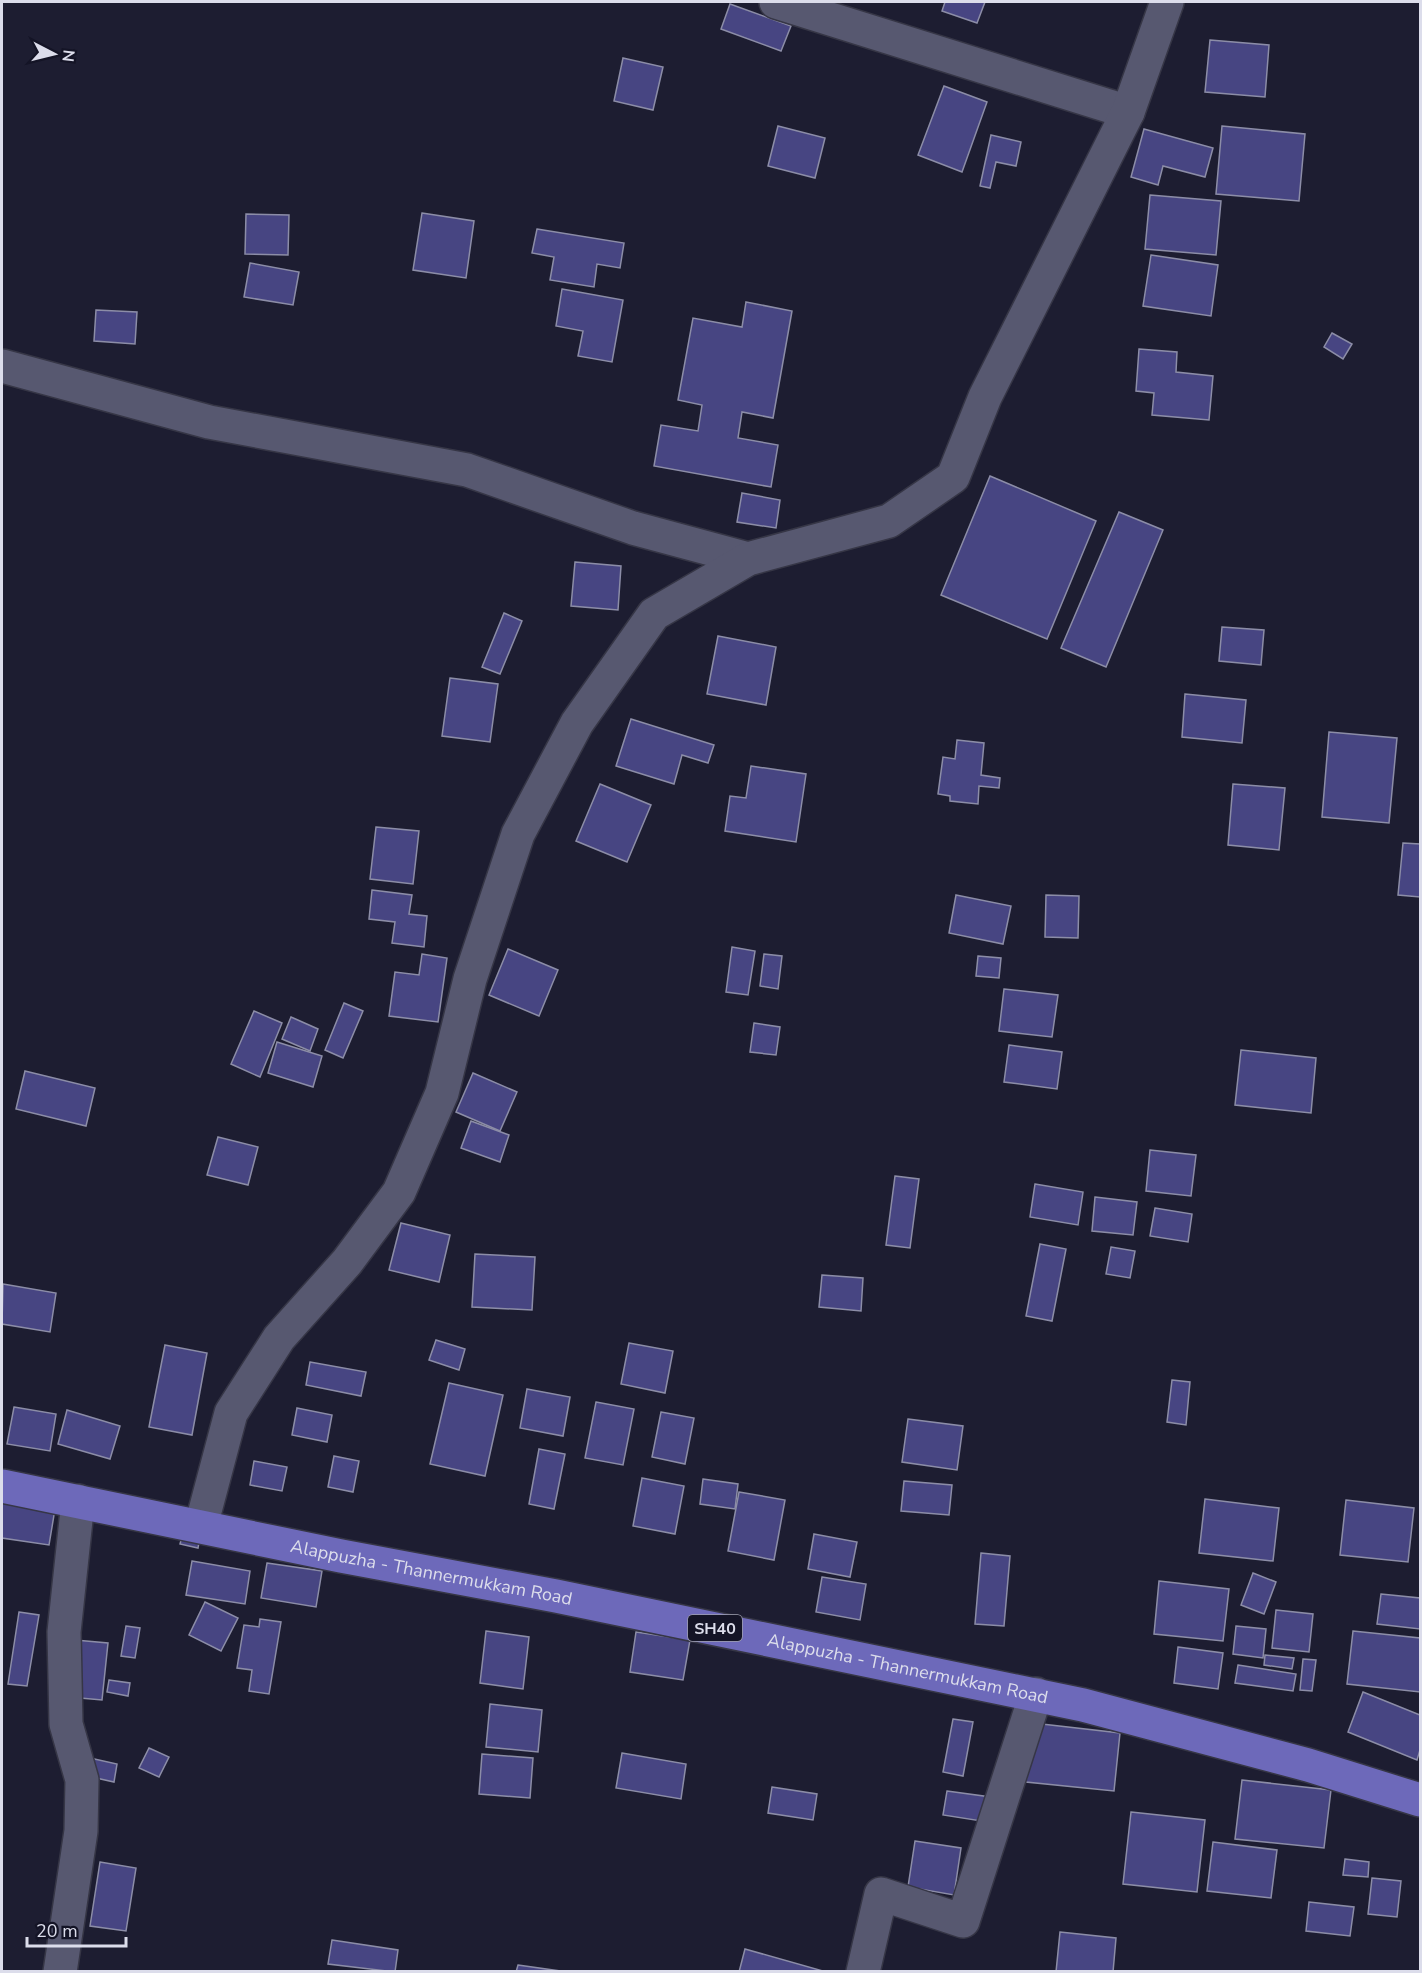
<svg xmlns="http://www.w3.org/2000/svg" width="1422" height="1973" viewBox="0 0 1422 1973" font-family="'Nunito Sans',sans-serif">
<style>
.building{fill:#474582;stroke:#8c8da7;stroke-width:1.5}
.lines{fill:none;stroke-linecap:round;stroke-linejoin:round}
.street-casing{stroke:#363646;stroke-width:36}
.secondary-casing{stroke:#363646;stroke-width:36}
.primary-casing{stroke:#363646;stroke-width:36}
.street{stroke:#575870;stroke-width:33}
.secondary{stroke:#575870;stroke-width:33}
.primary{stroke:#6d69ba;stroke-width:33}
.labels{text-anchor:middle;stroke-width:4.5;stroke-linejoin:round;paint-order:stroke}
.shield{fill:#141426;stroke:#a0a1b0;stroke-width:1.5}
.shield-label{font-size:16px;font-weight:bold;fill:#dcddeb}
.street-label{font-size:18px;fill:#dcddeb;stroke:#141426}
</style>
<rect width="100%" height="100%" fill="#1d1d31"/>
<g class="building">
<path d="M945 2H985L977 23 942 11Z"/>
<path d="M730 4 791 26 781 51 721 29Z"/>
<path d="M1210 40 1269 45 1265 97 1205 92Z"/>
<path d="M623 58 663 67 653 110 614 101Z"/>
<path d="M944 86 987 102 962 172 918 155Z"/>
<path d="M778 126 825 138 815 178 768 166Z"/>
<path d="M1222 126 1305 134 1299 201 1216 194Z"/>
<path d="M1144 129 1213 148 1205 177 1163 166 1158 185 1131 177Z"/>
<path d="M991 135 1021 142 1016 166 996 162 990 188 980 186Z"/>
<path d="M1150 195 1221 201 1216 255 1145 249Z"/>
<path d="M422 213 474 221 466 278 413 270Z"/>
<path d="M246 214 289 215 288 255 245 254Z"/>
<path d="M537 229 624 243 620 268 597 264 594 287 550 280 554 257 532 253Z"/>
<path d="M1151 255 1218 265 1211 316 1143 306Z"/>
<path d="M250 263 299 272 293 305 244 297Z"/>
<path d="M562 289 623 300 612 362 578 356 583 331 556 326Z"/>
<path d="M746 302 792 311 773 418 742 412 738 438 778 445 771 487 654 466 661 425 698 431 702 405 678 400 693 318 742 327Z"/>
<path d="M96 310 137 312 135 344 94 341Z"/>
<path d="M1332 333 1352 344 1343 359 1324 347Z"/>
<path d="M1139 349 1177 352 1176 372 1213 376 1209 420 1152 415 1154 393 1136 391Z"/>
<path d="M990 476 1096 521 1047 639 941 595Z"/>
<path d="M742 493 780 500 776 528 737 522Z"/>
<path d="M1119 512 1163 530 1106 667 1061 648Z"/>
<path d="M575 562 621 566 618 610 571 606Z"/>
<path d="M504 613 522 621 500 674 482 667Z"/>
<path d="M1222 627 1264 630 1261 665 1219 661Z"/>
<path d="M718 636 776 647 766 705 707 694Z"/>
<path d="M450 678 498 684 490 742 442 736Z"/>
<path d="M1185 694 1246 700 1242 743 1182 737Z"/>
<path d="M631 719 714 745 708 763 682 755 674 784 616 766Z"/>
<path d="M1329 732 1397 738 1389 823 1322 817Z"/>
<path d="M957 740 984 743 981 775 1000 778 999 788 979 786 978 804 950 801V796L938 794 943 757 955 759Z"/>
<path d="M751 766 806 774 796 842 725 831 730 796 746 798Z"/>
<path d="M600 784 651 805 627 862 576 841Z"/>
<path d="M1233 784 1285 788 1279 850 1228 845Z"/>
<path d="M376 827 419 831 413 884 370 879Z"/>
<path d="M1403 843 1420 844V897L1398 895Z"/>
<path d="M372 890 412 895 409 914 427 916 424 947 392 943 395 922 369 919Z"/>
<path d="M956 895 1011 906 1003 944 949 933Z"/>
<path d="M1046 895 1079 896 1078 938 1045 937Z"/>
<path d="M732 947 755 951 748 995 726 992Z"/>
<path d="M508 949 558 970 539 1016 489 995Z"/>
<path d="M422 954 447 958 438 1022 389 1016 395 972 419 975Z"/>
<path d="M764 954 782 956 778 989 760 986Z"/>
<path d="M978 956 1001 958 999 978 976 976Z"/>
<path d="M1004 989 1058 995 1052 1037 999 1031Z"/>
<path d="M344 1003 363 1011 343 1058 325 1050Z"/>
<path d="M254 1011 282 1023 260 1077 231 1064Z"/>
<path d="M291 1017 318 1029 310 1051 282 1039Z"/>
<path d="M754 1023 780 1027 776 1055 750 1052Z"/>
<path d="M277 1042 322 1056 313 1087 268 1073Z"/>
<path d="M1009 1045 1062 1052 1057 1089 1004 1082Z"/>
<path d="M1241 1050 1316 1058 1311 1113 1235 1105Z"/>
<path d="M25 1071 95 1088 86 1126 16 1109Z"/>
<path d="M473 1073 517 1092 500 1131 456 1112Z"/>
<path d="M471 1121 509 1135 500 1162 461 1148Z"/>
<path d="M218 1137 258 1147 248 1185 207 1175Z"/>
<path d="M1150 1150 1196 1155 1191 1196 1146 1191Z"/>
<path d="M895 1176 919 1179 910 1248 886 1245Z"/>
<path d="M1035 1184 1083 1192 1078 1225 1030 1217Z"/>
<path d="M1095 1197 1137 1202 1133 1235 1092 1231Z"/>
<path d="M1155 1208 1192 1214 1188 1242 1150 1236Z"/>
<path d="M401 1223 450 1235 439 1282 389 1270Z"/>
<path d="M1040 1244 1066 1249 1052 1321 1026 1316Z"/>
<path d="M1111 1247 1135 1251 1130 1278 1106 1274Z"/>
<path d="M475 1254 535 1257 532 1310 472 1307Z"/>
<path d="M822 1275 863 1278 861 1311 819 1307Z"/>
<path d="M3 1284 56 1293 50 1332 2 1324Z"/>
<path d="M436 1340 465 1349 459 1370 429 1360Z"/>
<path d="M629 1343 673 1351 665 1393 621 1384Z"/>
<path d="M165 1345 207 1353 192 1435 149 1427Z"/>
<path d="M310 1362 366 1372 361 1396 306 1385Z"/>
<path d="M1172 1380 1190 1382 1186 1425 1167 1422Z"/>
<path d="M449 1383 503 1395 485 1476 430 1464Z"/>
<path d="M527 1389 570 1397 563 1436 520 1428Z"/>
<path d="M596 1402 634 1409 623 1465 585 1458Z"/>
<path d="M14 1407 56 1414 50 1451 7 1444Z"/>
<path d="M297 1408 332 1415 327 1442 292 1435Z"/>
<path d="M67 1410 120 1426 110 1459 58 1444Z"/>
<path d="M661 1412 694 1418 685 1464 652 1457Z"/>
<path d="M908 1419 963 1426 957 1470 902 1462Z"/>
<path d="M539 1449 565 1454 554 1509 529 1504Z"/>
<path d="M334 1456 359 1461 353 1492 328 1487Z"/>
<path d="M254 1461 287 1467 282 1491 250 1485Z"/>
<path d="M642 1478 684 1486 675 1534 633 1526Z"/>
<path d="M703 1479 738 1484 735 1509 700 1504Z"/>
<path d="M904 1481 952 1485 949 1515 901 1511Z"/>
<path d="M739 1492 785 1500 774 1560 728 1551Z"/>
<path d="M1205 1499 1279 1508 1273 1561 1199 1553Z"/>
<path d="M1346 1500 1414 1508 1408 1562 1340 1555Z"/>
<path d="M2 1501 55 1509 49 1545 2 1538Z"/>
<path d="M183 1533 200 1537 198 1548 180 1544Z"/>
<path d="M814 1534 857 1542 850 1577 808 1569Z"/>
<path d="M981 1553 1010 1556 1004 1626 975 1624Z"/>
<path d="M192 1561 250 1571 245 1604 186 1595Z"/>
<path d="M267 1563 322 1571 316 1607 261 1598Z"/>
<path d="M1253 1573 1276 1582 1264 1614 1241 1605Z"/>
<path d="M822 1577 866 1584 860 1620 816 1612Z"/>
<path d="M1159 1581 1229 1589 1223 1641 1154 1634Z"/>
<path d="M1381 1594 1420 1598V1629L1377 1624Z"/>
<path d="M205 1602 238 1618 221 1651 189 1635Z"/>
<path d="M1276 1610 1313 1614 1309 1652 1272 1648Z"/>
<path d="M19 1612 39 1615 27 1686 8 1684Z"/>
<path d="M260 1619 281 1622 269 1694 249 1691 252 1670 237 1668 244 1625 259 1627Z"/>
<path d="M126 1626 140 1628 135 1658 121 1656Z"/>
<path d="M1236 1626 1266 1629 1263 1658 1233 1654Z"/>
<path d="M486 1631 529 1637 523 1689 480 1683Z"/>
<path d="M1353 1631 1420 1638V1692L1347 1684Z"/>
<path d="M636 1632 690 1640 683 1680 630 1672Z"/>
<path d="M75 1640 108 1643 102 1700 69 1697Z"/>
<path d="M1178 1647 1223 1653 1218 1689 1174 1683Z"/>
<path d="M1265 1655 1294 1658 1292 1669 1264 1665Z"/>
<path d="M1303 1659 1316 1660 1312 1691 1300 1690Z"/>
<path d="M1238 1665 1296 1674 1293 1691 1235 1683Z"/>
<path d="M109 1680 130 1683 128 1696 107 1692Z"/>
<path d="M1363 1692 1420 1715V1750L1417 1760 1348 1732Z"/>
<path d="M490 1704 542 1710 538 1752 486 1747Z"/>
<path d="M953 1719 973 1722 963 1776 943 1772Z"/>
<path d="M1033 1723 1120 1733 1114 1791 1026 1782Z"/>
<path d="M149 1748 169 1757 159 1777 139 1768Z"/>
<path d="M622 1753 686 1764 681 1799 616 1788Z"/>
<path d="M482 1754 533 1758 530 1798 479 1794Z"/>
<path d="M90 1758 117 1764 114 1782 87 1776Z"/>
<path d="M1242 1780 1331 1790 1324 1848 1235 1839Z"/>
<path d="M772 1787 817 1794 813 1820 768 1813Z"/>
<path d="M947 1791 998 1798 994 1823 943 1815Z"/>
<path d="M1131 1812 1205 1820 1197 1892 1123 1884Z"/>
<path d="M915 1841 961 1848 954 1895 908 1887Z"/>
<path d="M1213 1842 1277 1850 1271 1898 1207 1891Z"/>
<path d="M1345 1859 1369 1862 1368 1877 1343 1875Z"/>
<path d="M100 1862 136 1868 126 1931 90 1926Z"/>
<path d="M1372 1878 1401 1881 1397 1917 1368 1914Z"/>
<path d="M1309 1902 1354 1907 1350 1936 1306 1931Z"/>
<path d="M1060 1932 1116 1938 1113 1972H1056Z"/>
<path d="M332 1940 398 1950 395 1972 328 1964Z"/>
<path d="M745 1949 823 1971V1972H739Z"/>
<path d="M518 1965 560 1971V1972H516Z"/>
</g>
<g class="lines">
<defs>
<g id="street">
<path d="M776 2 1128 112"/>
<path d="M2 366 209 422 467 470 633 528 748 559"/>
<path d="M60 1972 81 1831 82 1780 66 1724 64 1632 78 1501"/>
<path d="M863 1972 881 1894 963 1921 1036 1694"/>
</g>
<path id="secondary" d="M201 1526 231 1413 279 1338 347 1262 399 1192 442 1093 470 979 518 834 577 723 654 614 748 559 889 521 953 477 985 397 1128 112 1167 2"/>
<g id="primary">
<path id="s1" d="M2 1486 341 1556 556 1596 1083 1705 1308 1765 1420 1800"/>
</g>
</defs>
<use href="#street" class="street-casing"/>
<use href="#secondary" class="secondary-casing"/>
<use href="#primary" class="primary-casing"/>
<use href="#street" class="street"/>
<use href="#secondary" class="secondary"/>
<use href="#primary" class="primary"/>
</g>
<g class="labels">
<rect class="shield" x="688" y="1615" width="54" height="26" rx="4.5"/>
<g class="shield-label">
<text x="715" y="1634">SH40</text>
</g>
<g class="street-label">
<text dy="6" stroke="none"><textPath href="#s1" startOffset="438">Alappuzha - Thannermukkam Road</textPath></text>
<text dy="6" stroke="none"><textPath href="#s1" startOffset="924">Alappuzha - Thannermukkam Road</textPath></text>
</g>
</g>
<rect width="1422" height="1973" fill="none" stroke="#dcddeb" stroke-width="6"/>
<g transform="translate(54 54) rotate(97)" stroke="#141426" stroke-width="4.5" paint-order="stroke">
<path d="M0-4.5L10 22L0 15L-10 22Z" fill="#dcddeb"/>
<text y="-9" font-size="16" font-weight="bold" text-anchor="middle" fill="#dcddeb">N</text>
</g>
<path d="M27 1937v9h99v-9" fill="none" stroke="#dcddeb" stroke-width="3"/>
<text x="36" y="1937" font-size="18" fill="#dcddeb" stroke="#141426" stroke-width="4.5" paint-order="stroke">20 m</text>
</svg>
